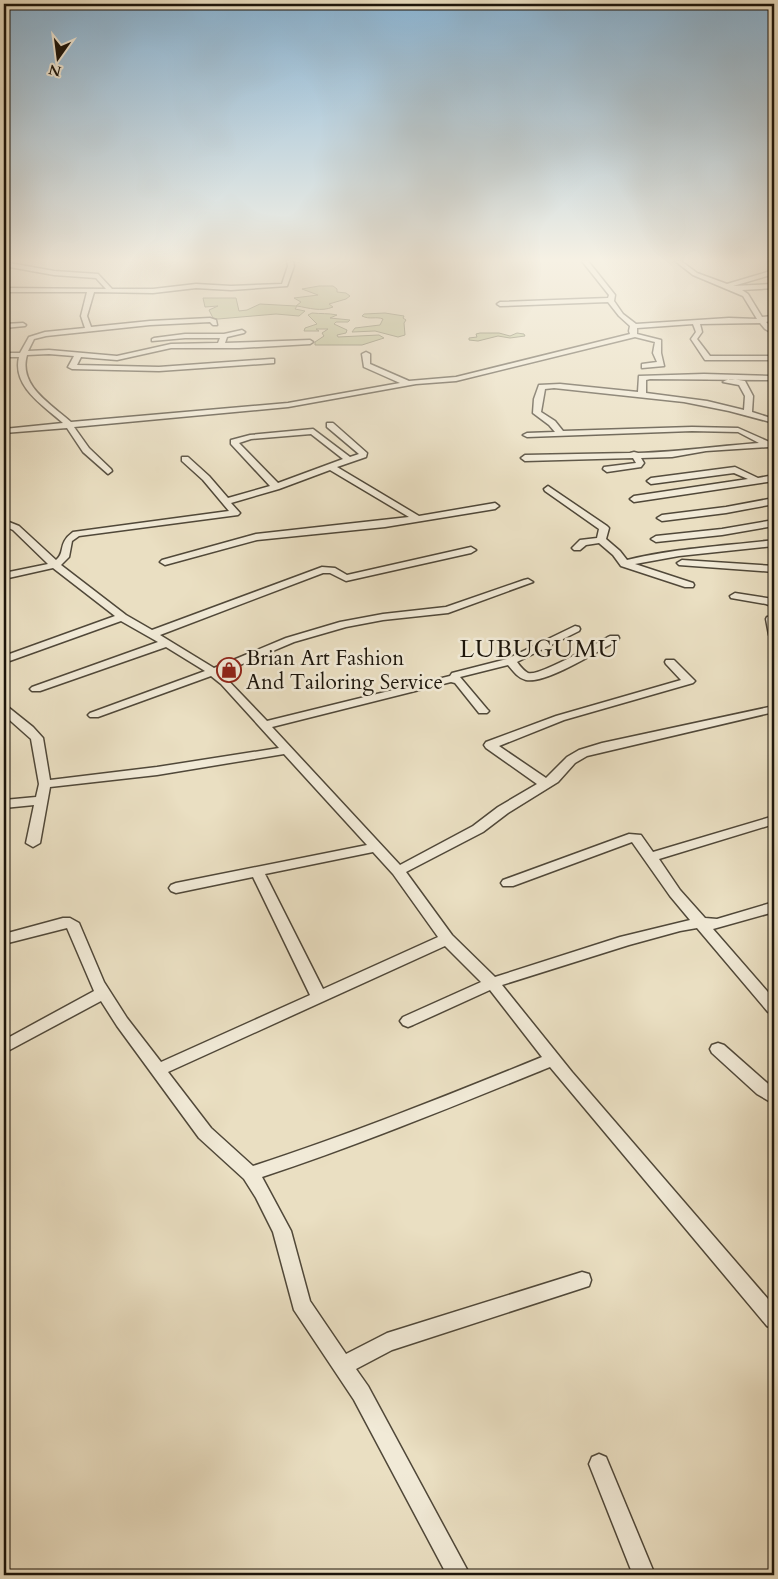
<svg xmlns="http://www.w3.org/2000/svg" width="778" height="1579" viewBox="0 0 778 1579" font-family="Cardo,serif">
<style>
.green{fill:#bbc190;stroke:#6c6b4e}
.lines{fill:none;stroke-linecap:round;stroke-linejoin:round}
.minor-casing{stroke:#504839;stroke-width:3}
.minor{fill:#f1ead7;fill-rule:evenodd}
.labels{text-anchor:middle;stroke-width:5;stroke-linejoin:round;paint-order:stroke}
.poi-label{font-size:21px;fill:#1c150b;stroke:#f1ead7;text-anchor:start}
.quarter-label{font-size:24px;letter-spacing:1px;fill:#1c150b;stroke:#f1ead7}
</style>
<rect width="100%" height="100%" fill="#eadfc2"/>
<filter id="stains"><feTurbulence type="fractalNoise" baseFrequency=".004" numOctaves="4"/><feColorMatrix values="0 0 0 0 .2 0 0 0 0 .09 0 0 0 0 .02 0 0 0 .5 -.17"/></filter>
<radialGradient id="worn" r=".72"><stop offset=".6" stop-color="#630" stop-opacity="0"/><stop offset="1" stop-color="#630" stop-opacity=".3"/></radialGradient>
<g class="green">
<path d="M319 286H333L337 289V292L346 293 350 296 346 299 329 304 333 307C321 312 309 308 297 306L295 309 305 311 299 316 276 314 218 319 213 318 209 310 218 306 205 307 203 298H236L239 311 247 310 260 304 296 306 301 302 294 298 318 295 302 289Z"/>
<path d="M312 313C321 314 328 313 337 315L330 318 350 320 348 322H336L334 324 347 330 346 333 337 335 338 337 379 335 384 338 362 345H315V342L324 336 322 333 328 329H316L319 331H304L305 328 317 324 308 315Z"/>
<path d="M385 313 404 316 403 318 406 320 404 323 405 335 398 337 375 331 352 332 355 328 380 325 383 319C376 316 370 320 362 316L364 314Z"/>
<path d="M480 333H499L510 336 517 333 524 334 525 336 510 338 498 336 478 341 469 340V338L477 337 476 334Z"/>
</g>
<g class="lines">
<defs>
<g id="minor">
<path d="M287 261H293L294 266 287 286 231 290 196 288 153 293 94 292 87 316 91 327 150 321 210 318 216 320 217 325H213L210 322 150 325 46 336 34 339 28 351 49 350 117 356 171 344 218 343 220 338H185L152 341V339L154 338 185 334H224L242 330 245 332 244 333 227 337 225 343 310 340 313 342 310 344 239 348H171L117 360 81 357 77 365 159 367 271 359H274V363L159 371 72 369 68 367 74 356 49 354 27 355C18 386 51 404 71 422L288 403 400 383 364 367 362 354 366 352 370 354V364L409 381 456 377 630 334 629 331 630 326 619 316 608 302 500 306 497 304 500 302 608 298 609 295 582 261H588L615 295 614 301 623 314 636 324 729 318 757 319 743 296 693 275 675 261H681L697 273 727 284 774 270V274L733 286 774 284V288L742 290 748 294 762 317 774 316V320L766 322 774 329V334L765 329 760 323 700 324 702 332 697 339 710 356H774V360H705L691 339 696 332 693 324 637 328V334L661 340V353L664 366 642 368V364L657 362 653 353 655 342 635 337 456 381 416 384 288 407 74 427 89 448 111 469 112 471 108 474 83 452 67 428 4 433V429L63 423C44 406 12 387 19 357H4V353H20L29 337 45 332 85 328 81 316 87 292H4V288L106 289 96 278 54 275 4 266V262L54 271 98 274 112 289H153L196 284 231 286 282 284 288 266Z"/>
<path d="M23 323 26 325 25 326 4 328V324Z"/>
<path d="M704 374 770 376 774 378 770 380 650 379 646 380V393L707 401 744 410 745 396 739 385 723 382C728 378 738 380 745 381L753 396 752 412 774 419V423L729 411 684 402 554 388 545 389 541 412 555 421 563 431 692 427 738 428 774 444V448L768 447 706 451 672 457 641 458 644 463 641 467 607 472 603 469 604 467 636 463 633 458 525 461 521 458 525 455 630 453 634 452 638 453C678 452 718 446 759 443L738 432 692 431 527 437 523 435 527 433 555 432 549 425 533 413 534 399 539 385 560 384 638 392 639 376Z"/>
<path d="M327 423H333L367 453 366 457 337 467 419 516 495 503 499 506 495 509 385 527 257 540 165 565 160 562 162 560 256 534 409 517 330 470 279 489 231 503 240 513 238 515 79 536 72 541 69 557 61 565 126 615 152 630 322 567 335 568 347 575 471 547 476 550 471 553 346 581 330 573H323L160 635 214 668 286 638 340 622 383 614 446 607 524 580 528 579 533 582 448 613 383 620 346 627 294 642 221 673 267 721 450 676 452 673 507 659 575 626 579 627 580 629 579 631 517 662C520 666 524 671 528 673 539 677 598 642 610 636H618L619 638 618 640C598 651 546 684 526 680 518 678 513 671 508 665L460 677 487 709 489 711 487 713H479L455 683 451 682 272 727 400 865 473 826 498 807 537 784 486 748 484 745 486 742 556 716 681 680 666 664 665 662 666 660H674L695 681 693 683 564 720 499 746 546 778 567 757 579 750 602 743 774 706V712L587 756 575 763 558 782 508 813 483 832 406 872 452 935 495 977 620 937 690 920 670 896 632 842 513 886H503L501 883 503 880 629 834 641 835 653 852 774 816V824L659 859 680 890 705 918 717 919 774 902V912L713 929 774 999V1013L768 1012 697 928 680 931 629 945 502 985 572 1072 774 1306V1329L767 1326 550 1067C454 1106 359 1145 262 1177L291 1231 310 1301 346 1354 387 1333 582 1272 589 1274 591 1280 589 1286 392 1350 356 1369 368 1386 470 1575H447L354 1400 294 1310 273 1232 256 1198 244 1179 199 1138 117 1026 101 1001 4 1053V1040L94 991 67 928 4 944V934L63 918H70L79 923 104 982 127 1018 161 1062 310 995 253 877 176 893 171 891 169 888 171 885 176 883 367 845 284 754 157 775 50 787 40 843 33 847 26 843 34 805 4 808V800L36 797 39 784 31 739 4 715V706L8 707 33 727 43 738 50 780 157 767 279 748 221 684 211 676 98 717H90L88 715 90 713 205 671 166 647 40 691H32L30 689 32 687 158 642 121 621 4 663V656L115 616 53 568 4 579V573L48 564 13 530 4 526V520L19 526 56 560C66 552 57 544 73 532L229 511 203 480 182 461V457H188L209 476 228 498 270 486 231 444V440L250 435 313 429 350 457 359 454 327 427ZM311 434 343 459 278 483 239 443 251 439ZM373 852 393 874 438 937 323 989 265 874ZM445 946 481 982 403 1017 400 1021 403 1025 408 1027 413 1025 490 990 542 1057C446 1096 351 1134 253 1166L211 1128 168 1072Z"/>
<path d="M735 467 758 478 774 475V481L634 502 630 499 634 496 748 479 734 473 651 484 647 481 651 478Z"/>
<path d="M548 486 607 526 609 528 606 539 620 551 627 560C675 548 725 546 774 540V546L679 556 635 564 693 583 694 585 693 587H685L621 566 613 555 599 543 586 545 580 550H574L572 548 580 540 597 538 599 529 545 491 544 489Z"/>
<path d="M774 498V504L726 513 662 521 657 518 662 515 726 507Z"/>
<path d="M774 520V526L722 535 656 542 651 539 656 536 722 529Z"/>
<path d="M682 560 774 566V572L679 565 677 563Z"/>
<path d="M735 593 773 599 774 607 766 604 731 598 730 596Z"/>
<path d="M774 616V638L769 635 766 619 767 617Z"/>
<path d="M718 1043 724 1045 774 1089V1104L757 1094 712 1053 710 1049 712 1045Z"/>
<path d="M599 1454 606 1457 655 1575H633L589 1464 592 1457Z"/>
</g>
</defs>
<use href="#minor" class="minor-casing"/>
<use href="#minor" class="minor"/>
</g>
<linearGradient id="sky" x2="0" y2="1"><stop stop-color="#8ab6d7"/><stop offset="0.54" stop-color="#f6f1e4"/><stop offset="1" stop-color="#f6f1e4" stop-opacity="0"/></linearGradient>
<rect width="778" height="482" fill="url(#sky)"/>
<defs>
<symbol id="shop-ring" viewBox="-11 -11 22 22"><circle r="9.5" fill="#f1ead7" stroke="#8f2418" stroke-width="1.5"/><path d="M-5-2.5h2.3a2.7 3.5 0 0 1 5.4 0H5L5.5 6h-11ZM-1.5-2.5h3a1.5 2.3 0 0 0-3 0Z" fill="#8f2418"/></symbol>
</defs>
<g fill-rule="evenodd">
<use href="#shop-ring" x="215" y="656" width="28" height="28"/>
</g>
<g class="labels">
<g class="poi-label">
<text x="246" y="665">Brian Art Fashion<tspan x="246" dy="24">And Tailoring Service</tspan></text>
</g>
<g class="quarter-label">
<text x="539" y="657">LUBUGUMU</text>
</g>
</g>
<rect width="778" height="1579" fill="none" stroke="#eadfc2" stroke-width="20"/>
<rect x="5" y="5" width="768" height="1569" fill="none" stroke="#1c150b" stroke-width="2.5"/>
<rect x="10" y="10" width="758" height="1559" fill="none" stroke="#1c150b"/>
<g transform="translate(58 58) rotate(194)" stroke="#f1ead7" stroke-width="4" paint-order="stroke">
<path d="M0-4L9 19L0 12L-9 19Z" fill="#1c150b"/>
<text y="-8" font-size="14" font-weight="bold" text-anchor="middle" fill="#1c150b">N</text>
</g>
<rect width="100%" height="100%" filter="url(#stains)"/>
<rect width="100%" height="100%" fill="url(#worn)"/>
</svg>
